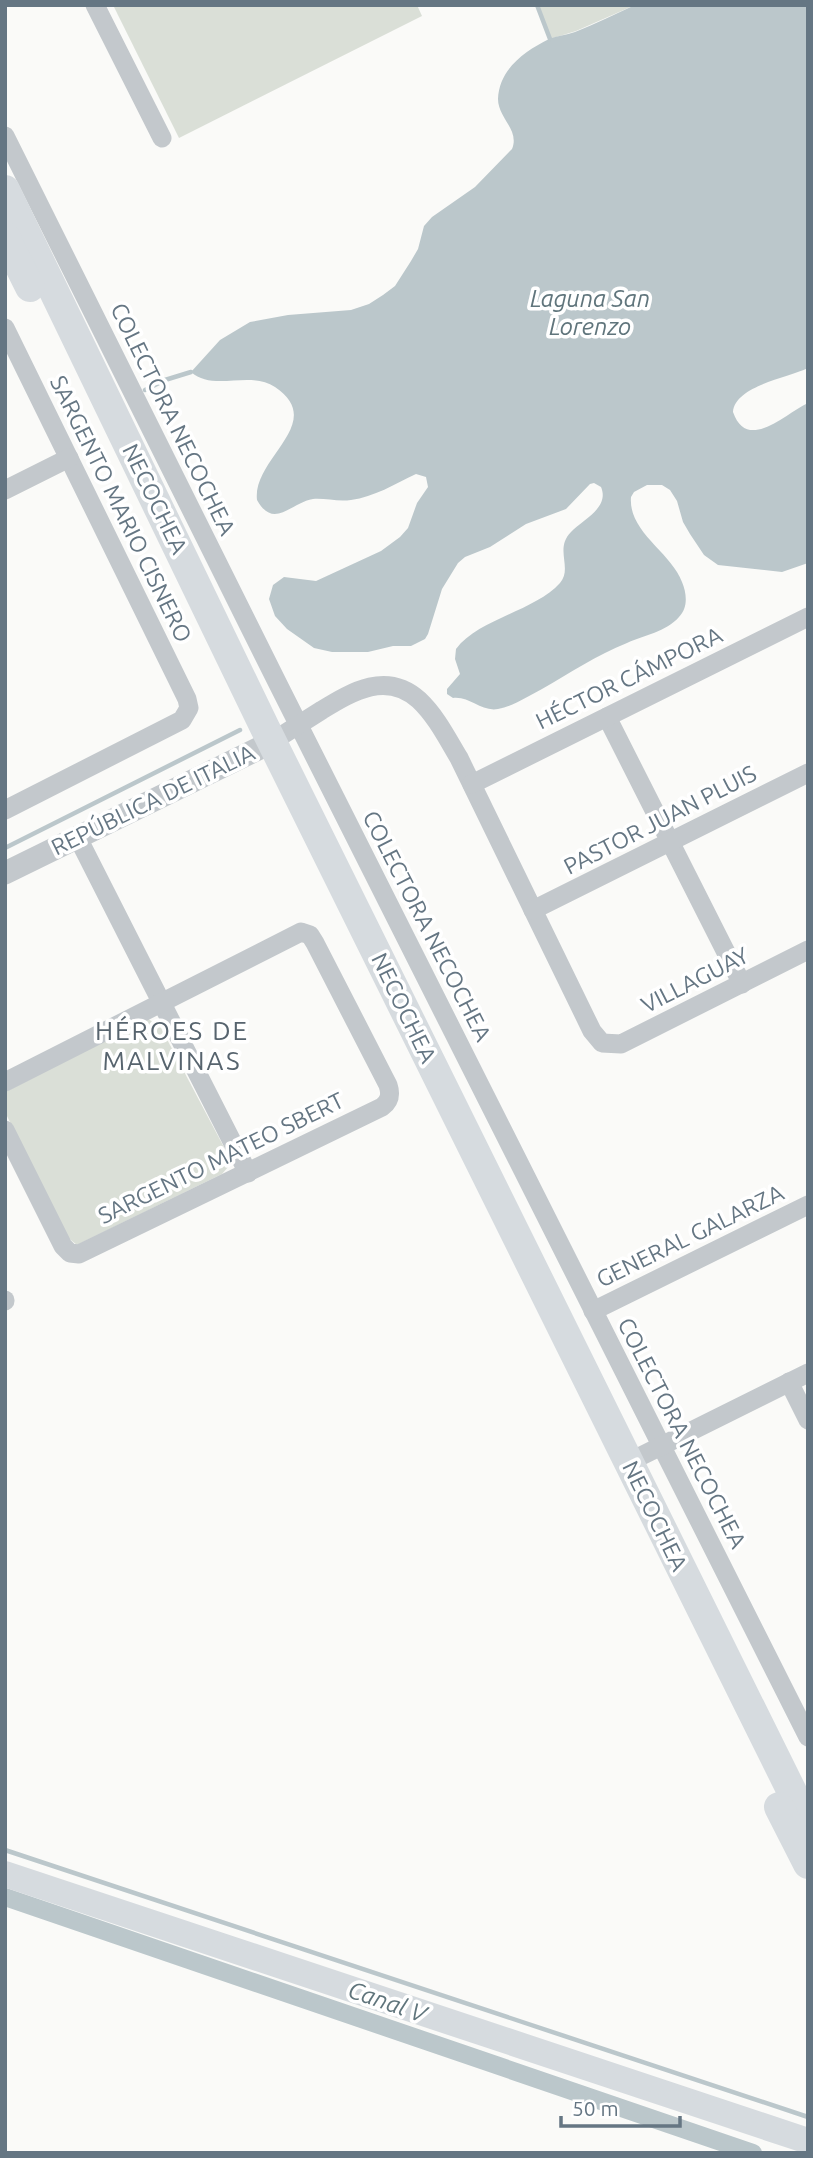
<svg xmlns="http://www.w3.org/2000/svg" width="813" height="2158" viewBox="0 0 813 2158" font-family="Ubuntu,sans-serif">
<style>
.green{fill:#dadfd7}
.water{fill:#bbc7cb}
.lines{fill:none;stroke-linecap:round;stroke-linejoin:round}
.stream{stroke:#bbc7cb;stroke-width:4.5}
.canal{stroke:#bbc7cb;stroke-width:18}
.minor{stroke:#c3c8cc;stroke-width:19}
.tertiary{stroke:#c3c8cc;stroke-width:23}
.secondary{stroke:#d6dbdf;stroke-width:26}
.primary{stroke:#d6dbdf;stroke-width:30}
.labels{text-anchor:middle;stroke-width:7;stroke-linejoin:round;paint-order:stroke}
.street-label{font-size:23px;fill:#657683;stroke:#fff}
.water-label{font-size:24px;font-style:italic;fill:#60757c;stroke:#fff}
.quarter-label{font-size:26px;letter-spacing:2px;fill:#57646e;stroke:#fff}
</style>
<rect width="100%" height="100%" fill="#fafaf8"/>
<g class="green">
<path d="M113 5H417L422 16 179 138Z"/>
<path d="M537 5H635L576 31 550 39Z"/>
<path d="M148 1019 160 1026 227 1153 228 1167 222 1174 77 1245 66 1236 5 1112V1092Z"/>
</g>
<path class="water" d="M635 5H808V368C787 378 735 386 733 412 747 453 786 413 808 403V563L782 572 718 565 704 555 690 534 683 522 677 501 670 490 662 485H647L634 492 631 497C628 532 671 552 682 582 687 594 688 608 679 617 666 632 644 635 627 643 597 655 570 673 542 689 528 696 514 706 498 709 481 712 470 696 453 698L447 694V689L460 674 455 659 456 649C478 619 535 611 560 583 573 568 554 549 571 532 582 520 610 508 601 487L594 483 590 484 566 509 526 524 490 547 465 557 458 563 442 589 428 634 425 639 411 646H393L368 652H332L314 648 287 629 275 616 269 599 273 585 284 577 316 581 381 551 400 537 408 528 417 503 428 487 426 477 416 474C395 484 374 497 351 500 338 502 325 498 313 499 290 503 274 530 257 500 252 458 328 423 275 387 250 370 213 392 191 372L220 340 250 322 288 315 351 310 369 304 383 295 395 286 411 261 418 249 424 226 432 217 475 187 512 149C520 130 498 118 498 99 499 69 525 51 549 39 557 36 566 35 575 32 595 24 615 14 635 5Z"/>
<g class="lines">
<g class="stream">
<path d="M537 5 550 39"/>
<path d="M145 390 165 380 191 372"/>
<path d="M5 848 240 730"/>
<path d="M5 1850 808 2117"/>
</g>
<path class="canal" d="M5 1897 753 2153"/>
<g class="minor">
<path d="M95 5 162 138"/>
<path d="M5 136 278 684 808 1737"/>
<path d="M5 328 187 699 189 708 182 720 5 810"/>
<path d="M5 490 69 458"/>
<path d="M607 717 742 984"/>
<path d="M272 742C288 731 305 721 322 710 353 691 387 671 419 700 436 716 447 738 459 758L592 1031 602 1043 621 1044 808 950"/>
<path d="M472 784 808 617"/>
<path d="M78 838 248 1173"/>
<path d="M533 910 808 773"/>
<path d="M5 1082 301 932 310 935 315 943 388 1085C391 1094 390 1101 382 1107L79 1254 70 1253 63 1246 5 1130"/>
<path d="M5 1300V1301"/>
<path d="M593 1311 808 1205"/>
<path d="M789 1382 808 1420"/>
<path d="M629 1462 808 1373"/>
</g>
<path class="tertiary" d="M5 873 272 742"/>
<path class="secondary" d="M5 1874 808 2141"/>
<g class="primary">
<path d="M5 190 265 728 808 1824"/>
<path d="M5 237 30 287"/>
<path d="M779 1807 808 1864"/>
</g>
</g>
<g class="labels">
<g class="street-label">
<text transform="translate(173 419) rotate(64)" y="8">COLECTORA NECOCHEA</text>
<text transform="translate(155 499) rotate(64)" y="8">NECOCHEA</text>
<text transform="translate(121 509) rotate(64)" y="8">SARGENTO MARIO CISNERO</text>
<text transform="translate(629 678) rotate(-26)" y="8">HÉCTOR CÁMPORA</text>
<text transform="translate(153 800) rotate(-26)" y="8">REPÚBLICA DE ITALIA</text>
<text transform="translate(660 820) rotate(-27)" y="8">PASTOR JUAN PLUIS</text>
<text transform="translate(427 926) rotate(63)" y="8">COLECTORA NECOCHEA</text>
<text transform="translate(695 980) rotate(-27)" y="8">VILLAGUAY</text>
<text transform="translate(404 1008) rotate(64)" y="8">NECOCHEA</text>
<text transform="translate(221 1158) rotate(-26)" y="8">SARGENTO MATEO SBERT</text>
<text transform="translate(690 1236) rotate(-26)" y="8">GENERAL GALARZA</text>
<text transform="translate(682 1433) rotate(63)" y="8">COLECTORA NECOCHEA</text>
<text transform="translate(655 1516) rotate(64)" y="8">NECOCHEA</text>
</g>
<g class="water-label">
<text x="590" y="307">Laguna San<tspan x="590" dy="28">Lorenzo</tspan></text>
<text transform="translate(387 2002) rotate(19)" y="8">Canal V</text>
</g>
<g class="quarter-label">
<text x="172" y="1040">HÉROES DE<tspan x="172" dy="30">MALVINAS</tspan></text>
</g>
</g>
<rect width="813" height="2158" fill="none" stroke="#657683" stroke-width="14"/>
<path d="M561 2116v10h119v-10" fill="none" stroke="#657683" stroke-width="3.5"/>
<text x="572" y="2116" font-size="21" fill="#657683" stroke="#ffffff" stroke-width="5" paint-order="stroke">50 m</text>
</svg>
